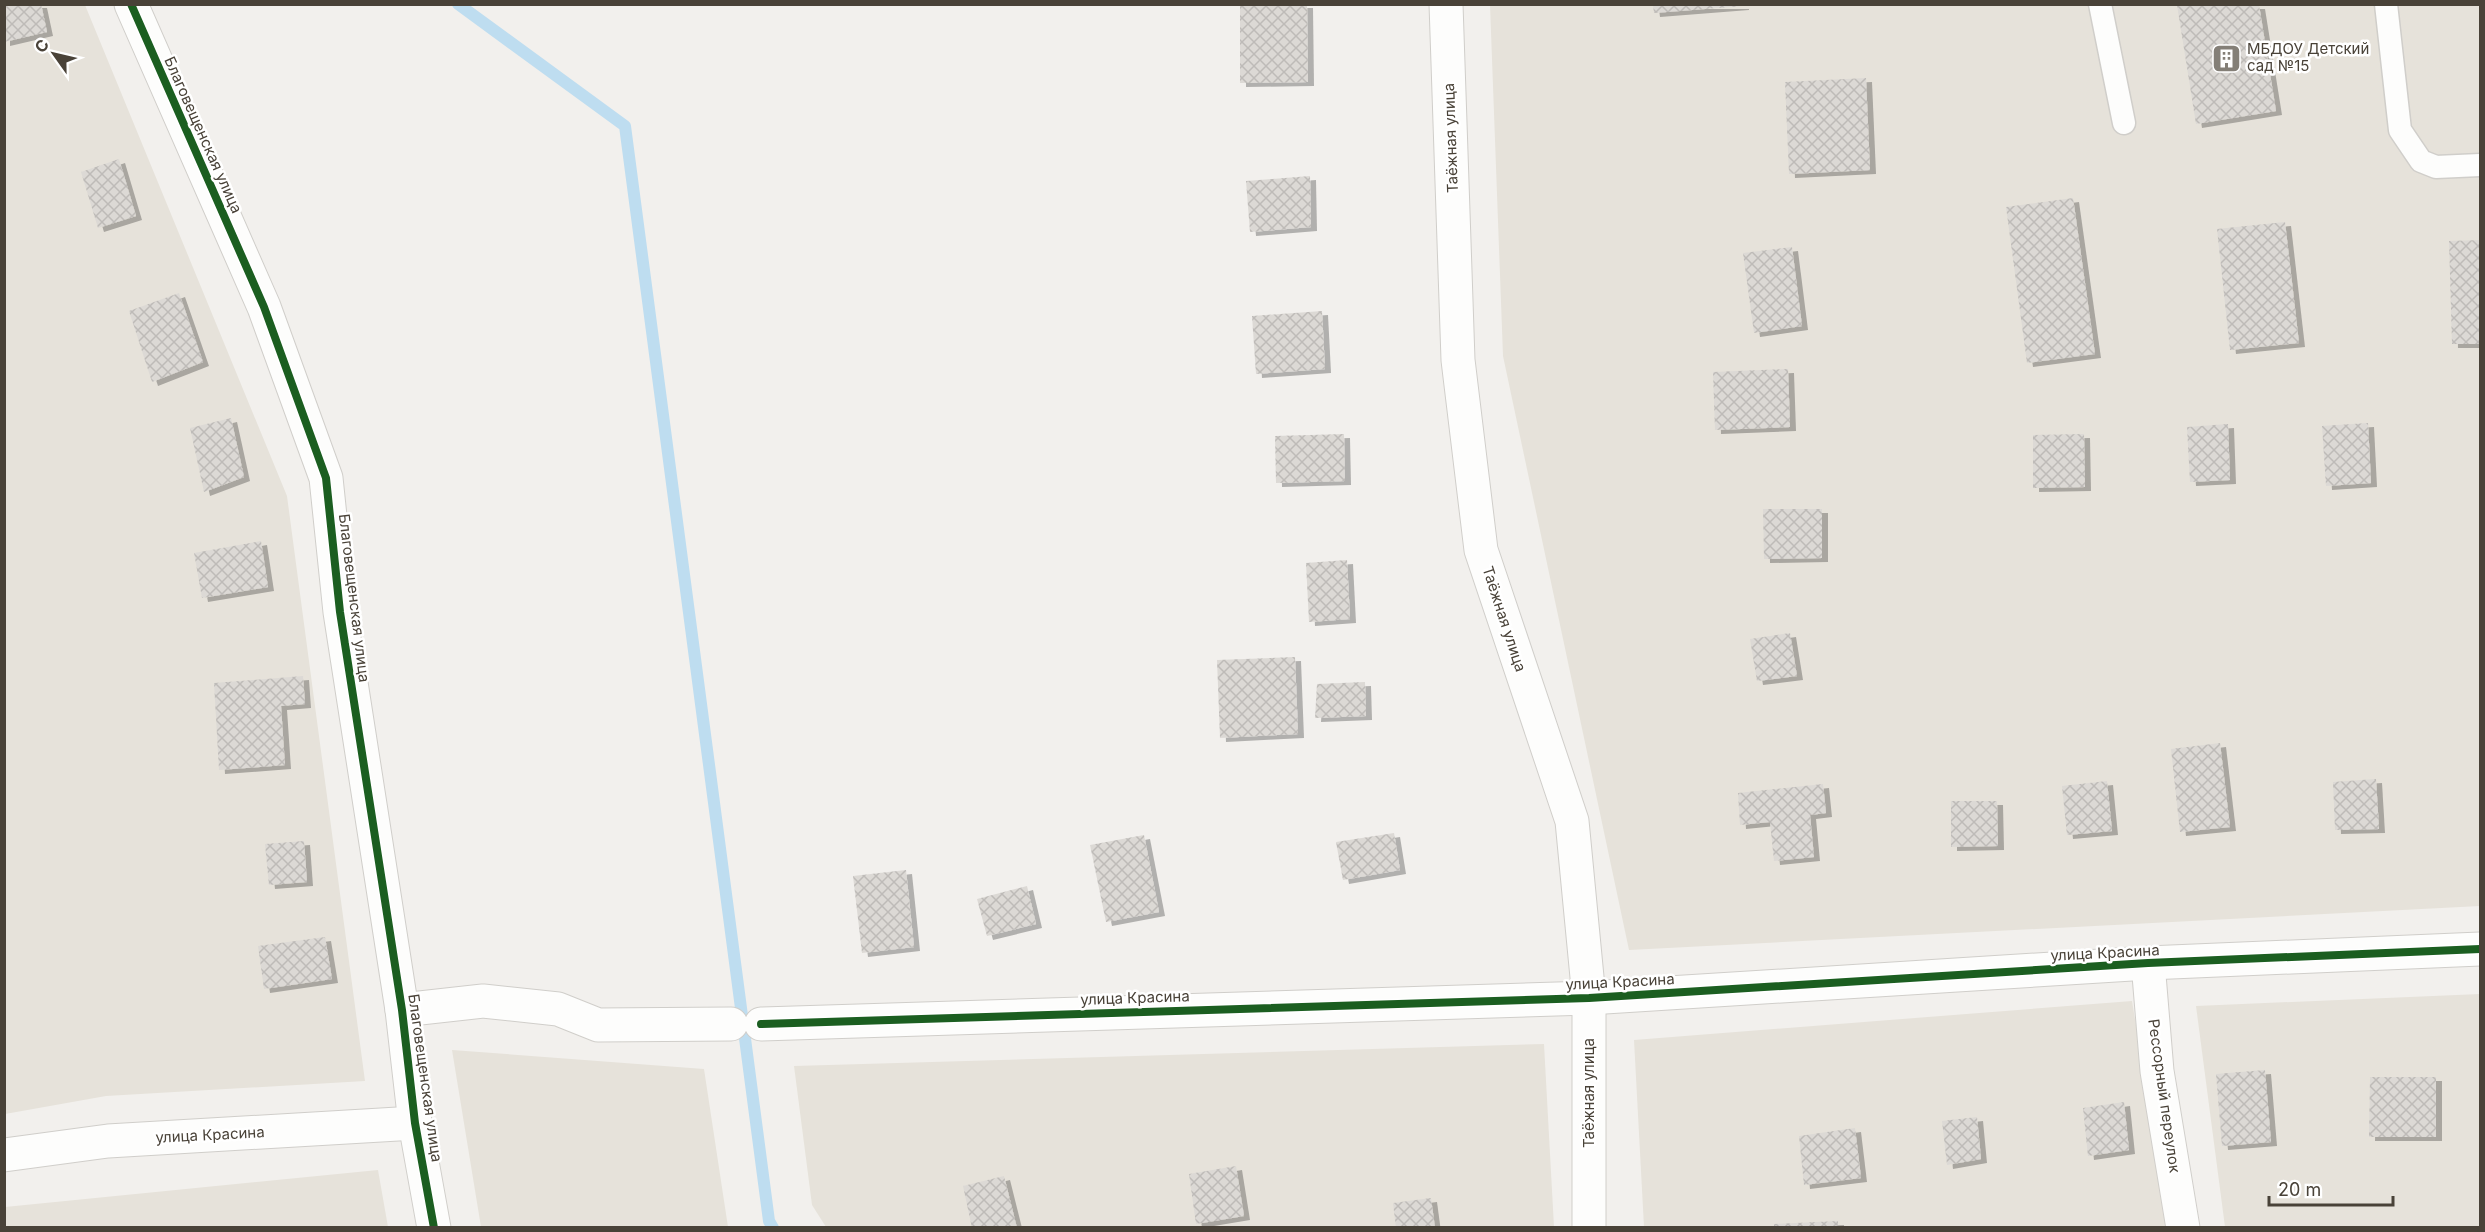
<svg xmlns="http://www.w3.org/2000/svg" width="2485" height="1232" viewBox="0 0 2485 1232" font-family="Inter,sans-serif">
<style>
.residential{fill:#e6e2da}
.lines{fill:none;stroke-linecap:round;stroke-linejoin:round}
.stream{stroke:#beddf0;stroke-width:12}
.building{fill:url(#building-cross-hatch);filter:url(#shadow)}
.service-casing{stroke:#d0ceca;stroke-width:25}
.minor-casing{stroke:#d0ceca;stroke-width:35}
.service{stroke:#fdfdfc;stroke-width:22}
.minor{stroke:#fdfdfc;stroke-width:33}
.cycleway-casing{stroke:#fff;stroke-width:11}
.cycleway{stroke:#1b5e20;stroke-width:8}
.labels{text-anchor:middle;stroke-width:5;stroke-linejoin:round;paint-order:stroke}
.poi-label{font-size:15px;fill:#494238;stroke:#fff;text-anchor:start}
.street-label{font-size:15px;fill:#494238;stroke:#fff}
</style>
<defs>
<pattern id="building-cross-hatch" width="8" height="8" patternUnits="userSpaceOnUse" patternTransform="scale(1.5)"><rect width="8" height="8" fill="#dcd9d5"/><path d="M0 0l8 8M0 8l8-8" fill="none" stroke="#bebbb8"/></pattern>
<filter id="shadow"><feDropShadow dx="6" dy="4" stdDeviation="0" flood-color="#0004"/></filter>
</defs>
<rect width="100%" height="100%" fill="#f2f0ed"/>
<g class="residential">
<path d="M5 5H85L287 496 365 1081 106 1096 5 1114Z"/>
<path d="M1490 5H2480V906L1629 950 1503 356Z"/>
<path d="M2480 994V1227H2225L2196 1006Z"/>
<path d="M2132 1001 2169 1227H1644L1634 1040Z"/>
<path d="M1544 1044 1554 1227H826L812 1205 794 1066Z"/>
<path d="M452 1050 704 1069 728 1227H481Z"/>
<path d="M378 1170 388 1227H5V1207Z"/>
</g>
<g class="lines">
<path class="stream" d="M458 4 625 126 769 1221 773 1228"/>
</g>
<g class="building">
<path d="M4 4H41L47 32 4 42Z"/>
<path d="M1240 4H1307L1308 82 1240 83Z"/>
<path d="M1653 5H1743V6L1654 13Z"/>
<path d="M2177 5H2259L2276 111 2196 124Z"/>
<path d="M1866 78 1870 170 1789 174 1785 82Z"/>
<path d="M119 159 136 216 98 228 81 172Z"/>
<path d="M1310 176 1311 227 1250 232 1246 181Z"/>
<path d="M2073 198 2095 354 2027 363 2006 207Z"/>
<path d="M2285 222 2299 343 2230 350 2217 229Z"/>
<path d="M2480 240V344H2452L2449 241Z"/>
<path d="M1792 247 1802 326 1754 333 1743 253Z"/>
<path d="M179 293 203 362 152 382 129 311Z"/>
<path d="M1322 311 1325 369 1256 374 1252 316Z"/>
<path d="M1788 369 1790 427 1715 430 1713 372Z"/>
<path d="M231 418 244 477 204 492 190 428Z"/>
<path d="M2368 423 2371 483 2326 486 2322 426Z"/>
<path d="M2228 424 2230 480 2190 482 2187 427Z"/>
<path d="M1344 434 1345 481 1276 483 1275 436Z"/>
<path d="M2084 434 2085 487 2033 488V435Z"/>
<path d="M1763 509H1822V558L1764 559Z"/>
<path d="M261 541 268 587 202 598 194 553Z"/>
<path d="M1347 560 1350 619 1309 622 1306 563Z"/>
<path d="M1790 633 1797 676 1757 681 1750 639Z"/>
<path d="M1295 657 1298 734 1220 738 1217 660Z"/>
<path d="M303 676 305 704 281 706 285 765 219 770 214 683Z"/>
<path d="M1365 682 1366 716 1315 718 1317 684Z"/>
<path d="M2220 743 2230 827 2180 832 2171 749Z"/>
<path d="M2376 779 2379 829 2335 830 2333 782Z"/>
<path d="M2107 781 2112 831 2067 835 2062 786Z"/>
<path d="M1823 784 1826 813 1810 815 1814 857 1774 861 1770 822 1740 825 1738 793Z"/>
<path d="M1951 801H1997L1998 846 1951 847Z"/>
<path d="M1394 833 1400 870 1343 880 1336 842Z"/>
<path d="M1144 835 1159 912 1106 922 1090 845Z"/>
<path d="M304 841 307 882 269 885 265 844Z"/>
<path d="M906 870 914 947 862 953 853 876Z"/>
<path d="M1027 886 1036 924 987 936 977 899Z"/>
<path d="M325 937 332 979 264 989 258 946Z"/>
<path d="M2265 1070 2271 1142 2222 1146 2216 1074Z"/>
<path d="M2370 1077H2436V1137H2369Z"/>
<path d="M2124 1102 2129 1150 2088 1156 2083 1108Z"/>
<path d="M1977 1117 1981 1159 1947 1165 1942 1121Z"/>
<path d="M1855 1128 1861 1178 1804 1185 1799 1136Z"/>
<path d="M1236 1166 1244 1216 1196 1224 1189 1174Z"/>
<path d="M1004 1176 1017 1228H972L963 1186Z"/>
<path d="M1431 1198 1435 1228H1396L1393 1203Z"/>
<path d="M1838 1221V1228H1774V1224Z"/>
</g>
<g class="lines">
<defs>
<g id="service">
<path d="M2100 4 2124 123"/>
<path d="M2386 4 2400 130 2421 161 2436 167 2480 165"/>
</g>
<g id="minor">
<path d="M131 4 264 307 326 478 340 612 402 1010 415 1123 434 1228"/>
<path d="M1446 4 1458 360 1481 550 1572 821 1589 998V1228"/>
<path d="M2148 963 2157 1071 2183 1228"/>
<path d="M402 1010 483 1001 558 1009 598 1025 731 1024"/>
<path d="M761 1024 1589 998 2148 963 2480 949"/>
<path d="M4 1155 108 1141 415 1123"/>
</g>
</defs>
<use href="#service" class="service-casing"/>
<use href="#minor" class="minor-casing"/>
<use href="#service" class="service"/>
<use href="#minor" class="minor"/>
<defs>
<g id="cycleway">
<path d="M131 4 264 307 326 478 340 612 402 1010 415 1123 434 1228"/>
<path d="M761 1024 1589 998 2148 963 2480 949"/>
</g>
</defs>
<use href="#cycleway" class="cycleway-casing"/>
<use href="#cycleway" class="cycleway"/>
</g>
<defs>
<symbol id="building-square" viewBox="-11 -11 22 22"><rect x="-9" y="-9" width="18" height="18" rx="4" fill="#847f77" stroke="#fff"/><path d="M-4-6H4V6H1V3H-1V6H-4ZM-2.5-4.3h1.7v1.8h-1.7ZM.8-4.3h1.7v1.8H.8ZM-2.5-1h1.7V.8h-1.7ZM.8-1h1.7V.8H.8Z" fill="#fff"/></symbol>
</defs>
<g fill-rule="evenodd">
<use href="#building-square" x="2210" y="42" width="33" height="33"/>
</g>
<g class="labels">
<g class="poi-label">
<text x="2247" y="54">МБДОУ Детский<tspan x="2247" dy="17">сад №15</tspan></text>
</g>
<g class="street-label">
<text transform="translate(203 135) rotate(66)" y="5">Благовещенская улица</text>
<text transform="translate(1451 138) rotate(-92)" y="5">Таёжная улица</text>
<text transform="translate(354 598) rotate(83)" y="5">Благовещенская улица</text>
<text transform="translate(1504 619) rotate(72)" y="5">Таёжная улица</text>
<text transform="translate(2105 953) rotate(-3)" y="5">улица Красина</text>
<text transform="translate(1620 982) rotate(-3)" y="5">улица Красина</text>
<text transform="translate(1135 998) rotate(-2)" y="5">улица Красина</text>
<text transform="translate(425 1078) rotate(82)" y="5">Благовещенская улица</text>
<text transform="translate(1589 1093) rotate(-90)" y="5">Таёжная улица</text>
<text transform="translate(2164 1096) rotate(82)" y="5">Рессорный переулок</text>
<text transform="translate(210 1135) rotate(-3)" y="5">улица Красина</text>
</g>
</g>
<rect width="2485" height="1232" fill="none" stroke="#494238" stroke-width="12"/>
<g transform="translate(54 54) rotate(304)" stroke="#ffffff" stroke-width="4.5" paint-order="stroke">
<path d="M0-4.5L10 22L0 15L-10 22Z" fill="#494238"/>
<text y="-9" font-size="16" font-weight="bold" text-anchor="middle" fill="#494238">С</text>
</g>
<path d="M2269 1196v9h124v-9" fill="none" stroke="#494238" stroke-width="3"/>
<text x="2278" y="1196" font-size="18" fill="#494238" stroke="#ffffff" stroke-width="4.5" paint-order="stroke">20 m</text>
</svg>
